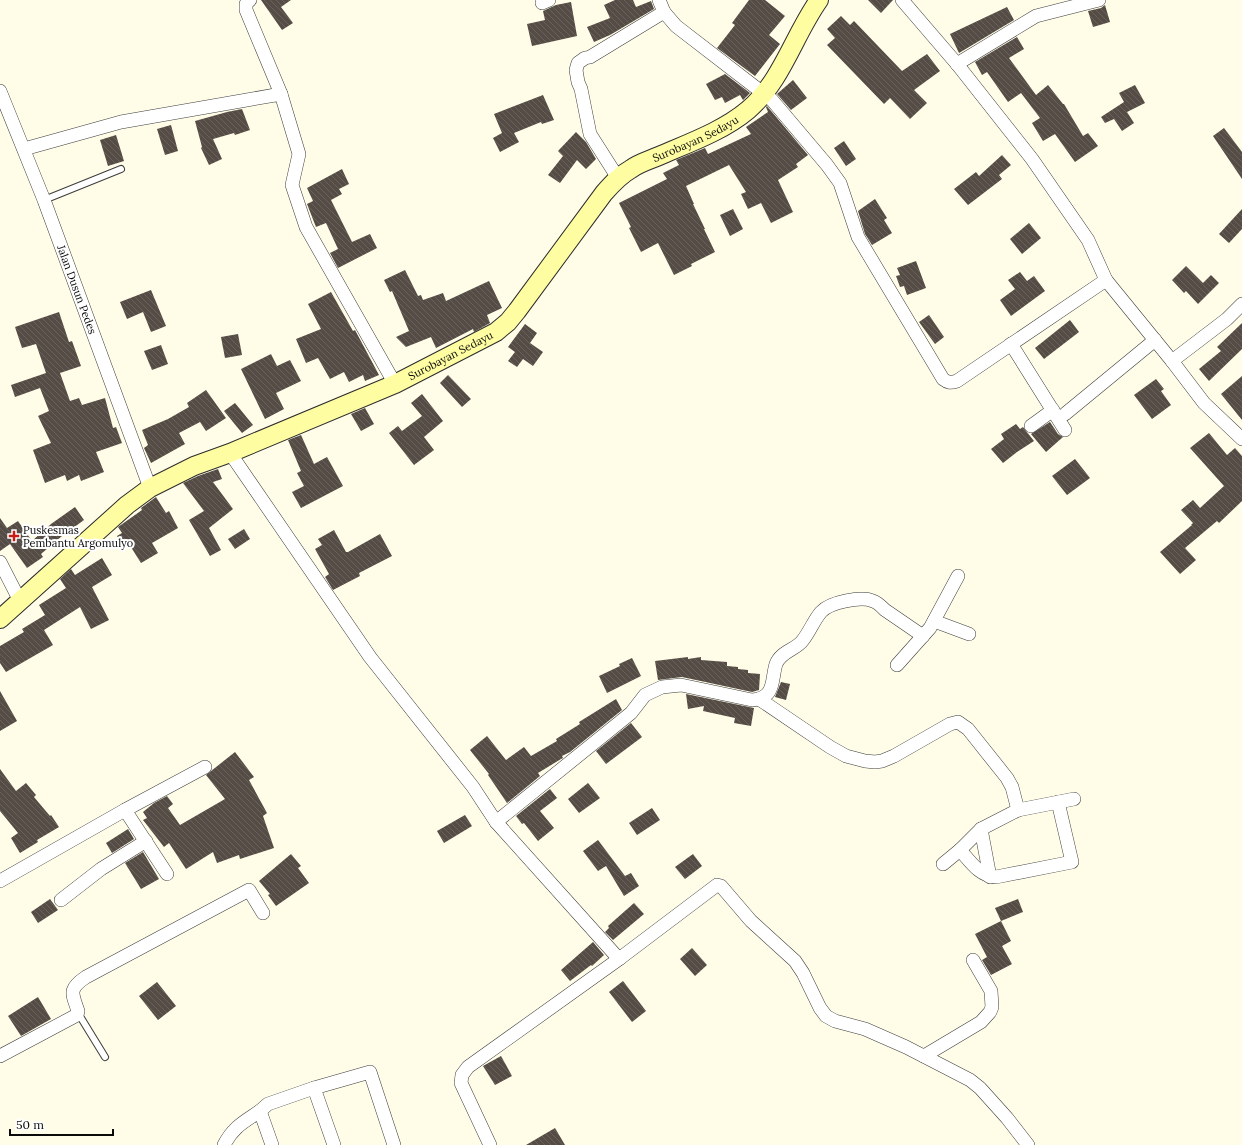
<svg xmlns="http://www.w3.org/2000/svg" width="1242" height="1145" viewBox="0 0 1242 1145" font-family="Lora,serif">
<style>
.building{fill:url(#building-back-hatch)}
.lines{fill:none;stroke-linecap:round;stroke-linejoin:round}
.service-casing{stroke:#3d3d3d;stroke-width:8}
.minor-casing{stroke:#3d3d3d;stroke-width:14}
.secondary-casing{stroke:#2c2c2c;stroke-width:20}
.service{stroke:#fff;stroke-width:6}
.minor{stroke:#fff;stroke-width:13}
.secondary{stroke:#fffda2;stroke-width:18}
.poi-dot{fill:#c71d15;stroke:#fff;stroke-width:1.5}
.labels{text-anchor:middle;stroke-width:4;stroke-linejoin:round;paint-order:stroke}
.street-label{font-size:11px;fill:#0a0a0a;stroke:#fff}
.poi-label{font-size:11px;fill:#0a0a0a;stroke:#fff;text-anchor:start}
</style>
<defs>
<pattern id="building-back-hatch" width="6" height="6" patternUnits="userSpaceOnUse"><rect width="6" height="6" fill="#544c45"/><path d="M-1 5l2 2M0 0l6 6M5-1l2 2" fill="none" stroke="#68615c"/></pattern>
</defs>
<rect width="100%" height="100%" fill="#fffce7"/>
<g class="building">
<path d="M261 0H291L281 7 293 23 282 30Z"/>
<path d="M615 0H633L636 7 651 1 654 9 610 35 594 42 587 27 610 18 604 5Z"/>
<path d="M749 0H765L785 16 769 35 780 44 755 76 717 48 735 25 732 23Z"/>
<path d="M868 0H893L881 13Z"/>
<path d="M571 2 577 36 532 46 527 24 545 20 543 11 556 5Z"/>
<path d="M1105 5 1110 22 1093 27 1088 11 1101 8Z"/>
<path d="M1007 7 1014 20 959 53 950 34Z"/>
<path d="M841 16 850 25 854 21 902 71 927 54 940 71 914 90 927 103 910 119 890 98 884 104 827 45 835 38 827 29Z"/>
<path d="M1017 37 1024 49 1009 58 1036 95 1048 85 1063 104H1064L1083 136 1088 133 1098 146 1075 162 1055 134 1043 141 1032 123 1040 118 1021 93 1008 102 987 72 982 75 975 62Z"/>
<path d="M725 74 750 93 743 100 740 95 725 103 722 97 715 100 706 84Z"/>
<path d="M793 80 807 98 791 110 777 94Z"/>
<path d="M1135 85 1145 103 1127 112 1134 123 1122 131 1114 119 1105 123 1101 117 1124 102 1119 93Z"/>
<path d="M543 95 554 120 542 124 541 122 514 133 519 142 500 152 493 138 502 133 494 114Z"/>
<path d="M767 106 808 155 796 164 798 167 778 180 793 212 771 223 761 203 748 209 741 194 746 192 729 165 686 186 694 204H693L705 229H704L715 252 691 264 692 266 674 275 658 243 641 252 629 228 631 227 619 203 667 179 663 173 679 165 676 160 705 148 708 154 751 134 746 127 768 112 766 107Z"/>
<path d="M242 109 250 130 235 135 234 133 213 139 222 159 209 165 201 148 202 147 195 121 227 112Z"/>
<path d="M171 125 178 151 165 155 157 129Z"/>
<path d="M1224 128 1242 152V179L1213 136Z"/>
<path d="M576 132 586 142 596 159 586 169 577 160 560 183 548 175 563 156 558 151Z"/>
<path d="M116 135 124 161 108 166 100 140Z"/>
<path d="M844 141 856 159 846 166 834 148Z"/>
<path d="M1002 155 1011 165 999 175 1002 179 968 205 954 189 976 172 979 176Z"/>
<path d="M342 169 349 184 339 189 342 194 331 200 352 242 370 234 377 248 338 268 330 253 338 249 326 223 316 227 307 204 313 201 307 188Z"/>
<path d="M875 199 887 218 884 220 892 233 872 245 865 234 858 211Z"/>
<path d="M733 209 743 229 730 236 720 215Z"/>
<path d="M1242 209V229L1229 243 1219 234Z"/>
<path d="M1029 223 1041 238 1022 254 1010 239Z"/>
<path d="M916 261 926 288 907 295 904 286 900 287 896 276 900 275 897 268Z"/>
<path d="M1186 266 1203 283 1211 275 1219 283 1198 304 1186 291 1184 293 1172 280Z"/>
<path d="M405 270 418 296 421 295 423 300 443 293 446 301 489 281 502 308 487 315 490 323 474 332 473 329 436 348 431 337 406 347 396 337 409 331 392 291 390 292 384 280Z"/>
<path d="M1020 272 1027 281 1034 276 1045 291 1011 316 1000 300 1015 289 1008 280Z"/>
<path d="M151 290 166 326 151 332 143 312 127 319 120 302Z"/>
<path d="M331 292 353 331 355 330 379 375 365 381 363 375 349 382 344 372 330 379 318 358 306 363 296 339 321 329 308 304Z"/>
<path d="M59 312 69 342 72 341 81 366 60 373 70 401 79 398 82 405 105 398 113 428 116 427 122 443 96 452 104 472 81 481 79 475 67 481 65 475 45 483 33 450 51 443 38 416 49 411 40 388 15 397 11 385 46 373 36 344 22 348 15 327Z"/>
<path d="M929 315 944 337 935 344 919 322Z"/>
<path d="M1070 320 1079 332 1044 359 1035 348Z"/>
<path d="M1242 323V349L1209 381 1199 369 1221 351 1217 347Z"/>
<path d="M525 324 537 333 530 343 543 352 533 366 523 359 517 367 508 361 515 352 508 347Z"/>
<path d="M238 334 242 355 225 358 221 337Z"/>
<path d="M161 345 168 364 152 370 144 351Z"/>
<path d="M271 354 277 366 290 360 301 381 276 393 284 409 265 419 241 369Z"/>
<path d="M448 375 471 399 462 407 440 383Z"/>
<path d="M1242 376V420L1221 394Z"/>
<path d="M1156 379 1164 389 1161 391 1171 405 1152 419 1134 395Z"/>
<path d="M206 390 226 418 206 431 200 422 179 433 185 444 151 463 144 448 148 445 142 430 168 419 189 407 187 403Z"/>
<path d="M422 394 443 421 424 437 434 450 414 465 389 433 398 426 402 431 422 416 411 403Z"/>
<path d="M235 403 253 425 242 433 224 411Z"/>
<path d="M365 408 374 424 361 431 351 414Z"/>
<path d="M1050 422 1058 434 1063 437 1046 452 1031 434Z"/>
<path d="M1016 424 1020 429 1023 427 1034 441 1017 452 1003 463 991 449 1004 439 1001 434Z"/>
<path d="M1209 433 1227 455 1235 448 1242 456V501L1219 523 1217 521 1185 548 1196 560 1180 574 1160 552 1192 525H1191L1193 523 1181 510 1193 500 1200 508 1224 486 1190 448Z"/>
<path d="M301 435 314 464 327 457 343 486 301 508 292 492 304 486 297 473 301 471 288 440Z"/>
<path d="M1075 459 1090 478 1067 495 1052 476Z"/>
<path d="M218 469 222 479 213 482 233 509 209 528 221 550 210 556 189 520 204 511 183 483 198 476Z"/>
<path d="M156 497 166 513 169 511 178 528 152 543 158 553 141 563 129 544 124 547 117 536 122 533 118 527 142 510 141 508Z"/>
<path d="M75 507 84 520 62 536 41 554 43 557 27 568 10 544 0 551V518L7 528 18 521 32 541 51 524Z"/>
<path d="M244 529 250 539 235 549 228 539Z"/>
<path d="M334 530 346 552H348L380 534 392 556 359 573 360 576 333 590 325 577 329 574 315 549 322 545 318 539Z"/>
<path d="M102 558 112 575 92 587 109 620 91 629 80 607 44 630 53 645 6 672 0 663V646L24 632 22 629 45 615 39 605 66 588 60 579 71 569 75 575Z"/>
<path d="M688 657V659L701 657V660L727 662V666L738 667V669L748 670V673L760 674 759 690 752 692 682 677 658 680 655 661Z"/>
<path d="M632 658 641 676 607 693 599 676 620 666 619 664Z"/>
<path d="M781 682 790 684 786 700 775 697Z"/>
<path d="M0 691 17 721 0 731Z"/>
<path d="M686 694 754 708 751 726 734 723 735 718 703 711 704 706 688 709Z"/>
<path d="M616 699 622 710 570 752 562 756 563 758 561 759 538 773 540 776 507 803 488 775 489 774 470 750 487 736 506 760 524 747 531 756 557 741 556 739 580 724 579 722Z"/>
<path d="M631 723 642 737 606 764 596 751Z"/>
<path d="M235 752 254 777 249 780 267 813 263 816 274 848 240 859 239 855 217 863 213 852 186 869 169 843 164 847 143 820 147 818 143 812 154 803 167 796 173 804 168 808 180 825 225 799 206 775Z"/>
<path d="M0 769 16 791 26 783 36 795 34 797 50 816 51 815 59 827 37 840 38 842 20 853 11 838 18 833 0 811Z"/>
<path d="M588 783 600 798 579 813 568 799Z"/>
<path d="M550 789 557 798 540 811 554 828 538 841 524 823 522 824 516 816Z"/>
<path d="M652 808 660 820 637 835 629 823Z"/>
<path d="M465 815 472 826 444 843 437 831Z"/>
<path d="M128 829 134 839 112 853 106 843Z"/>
<path d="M598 840 625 876 631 873 639 886 624 896 606 866 598 871 583 851Z"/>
<path d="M143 852 159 879 141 889 125 863Z"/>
<path d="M291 854 301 866 298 868 309 883 276 906 268 895 270 894 259 881Z"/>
<path d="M693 854 702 866 685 879 675 867Z"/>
<path d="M50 899 58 910 38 923 31 912Z"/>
<path d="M1018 899 1023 912 1001 921 995 908Z"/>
<path d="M634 903 644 914 613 940 605 932 609 928 608 926Z"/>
<path d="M1001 921 1011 941 1002 946 1012 964 991 975 982 960 987 957 975 934Z"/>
<path d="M593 942 604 955 592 966 591 965 570 981 561 970Z"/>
<path d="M692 948 707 965 695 976 680 959Z"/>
<path d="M623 981 646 1011 632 1022 609 992Z"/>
<path d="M157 982 176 1006 158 1020 139 996Z"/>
<path d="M38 997 51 1019 21 1036 8 1016Z"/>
<path d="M501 1056 512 1076 495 1085 483 1066Z"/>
<path d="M555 1128 565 1145H526Z"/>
</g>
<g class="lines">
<defs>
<g id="service">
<path d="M44 200 121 169"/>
<path d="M78 1013 105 1057"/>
</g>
<g id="minor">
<path d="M250 0 246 4V10L281 94"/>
<path d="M659 0 664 12 676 26 772 100 827 165 840 183 858 237 943 379C948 383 951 383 957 381L1106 280"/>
<path d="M902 0 957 64 1032 159 1088 240 1106 280 1172 361 1204 403 1242 439"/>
<path d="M542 3 549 0"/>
<path d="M957 64 1036 16 1099 0"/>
<path id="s1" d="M0 91 44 200 150 488"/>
<path d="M24 149 121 122 281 94 299 154 292 185 306 227 395 384"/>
<path d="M618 178 590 134 581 89 578 82 576 70 578 63 585 58 590 57 664 12"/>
<path d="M1011 344 1065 430"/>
<path d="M1172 361 1227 319 1242 304"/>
<path d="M1065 414 1155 340"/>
<path d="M1031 426 1053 410"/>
<path d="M230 453 370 657 473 787 496 822 619 959"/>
<path d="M0 562 20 601"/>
<path d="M934 621 969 634"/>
<path d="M897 665 930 628 958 576"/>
<path d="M759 699 830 747 846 756 865 761 875 762 882 761 894 756 950 724 958 722 968 729 1007 778 1012 787 1018 810 1074 799"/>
<path d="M125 810 167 874"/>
<path d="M496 822 631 713 645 695 662 687 681 685 752 700C776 698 771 680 776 664 781 651 796 650 803 640 810 631 814 620 821 612 830 602 861 596 873 601 877 602 882 607 885 610 898 619 910 627 923 636"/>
<path d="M981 829 990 877"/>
<path d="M960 850 981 829 1018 810"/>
<path d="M943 864 960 850C970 861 979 876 996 877L1072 862 1058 802"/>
<path d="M0 881 125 810 205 767"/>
<path d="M61 900 101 869 146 841"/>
<path d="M0 1056 77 1015 78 1011C72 993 68 989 86 977L249 890 263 913"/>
<path d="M924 1056 981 1022 990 1012 992 1007 991 991 973 960"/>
<path d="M260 1111 268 1104 314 1088"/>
<path d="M224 1145C233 1127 244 1122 260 1111L272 1145"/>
<path d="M334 1145 314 1088 370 1072 394 1145"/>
<path d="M490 1145 461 1083 462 1075 468 1067 619 959 717 885 721 886 751 921 795 961 803 973 820 1008 826 1016 835 1021 865 1029 906 1047 970 1080 980 1088 1007 1118 1028 1145"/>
</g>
<g id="secondary">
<path id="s2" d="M0 619 127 505 150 488 194 466 230 453 395 384 496 332 508 322 517 311 604 193C612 184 620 175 631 169 639 163 650 160 659 156 689 143 723 131 748 110 782 81 794 35 819 0"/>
</g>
</defs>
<use href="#service" class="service-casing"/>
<use href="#minor" class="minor-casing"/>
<use href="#secondary" class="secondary-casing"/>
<use href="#service" class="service"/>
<use href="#minor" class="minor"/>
<use href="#secondary" class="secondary"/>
</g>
<path class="poi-dot" d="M12 530h4v4h4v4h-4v4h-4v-4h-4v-4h4z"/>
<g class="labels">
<g class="street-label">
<text dy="4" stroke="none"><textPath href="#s2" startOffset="863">Surobayan Sedayu</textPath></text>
<text dy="4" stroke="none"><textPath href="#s1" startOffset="213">Jalan Dusun Pedes</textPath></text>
<text dy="4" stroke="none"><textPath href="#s2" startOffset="528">Surobayan Sedayu</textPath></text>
</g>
<g class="poi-label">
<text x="23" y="534">Puskesmas<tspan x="23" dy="13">Pembantu Argomulyo</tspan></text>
</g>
</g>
<path d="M10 1129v6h103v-6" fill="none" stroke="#0a0a0a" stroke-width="2"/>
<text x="16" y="1129" font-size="12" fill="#0a0a0a" stroke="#ffffff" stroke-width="3" paint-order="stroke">50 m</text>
</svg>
